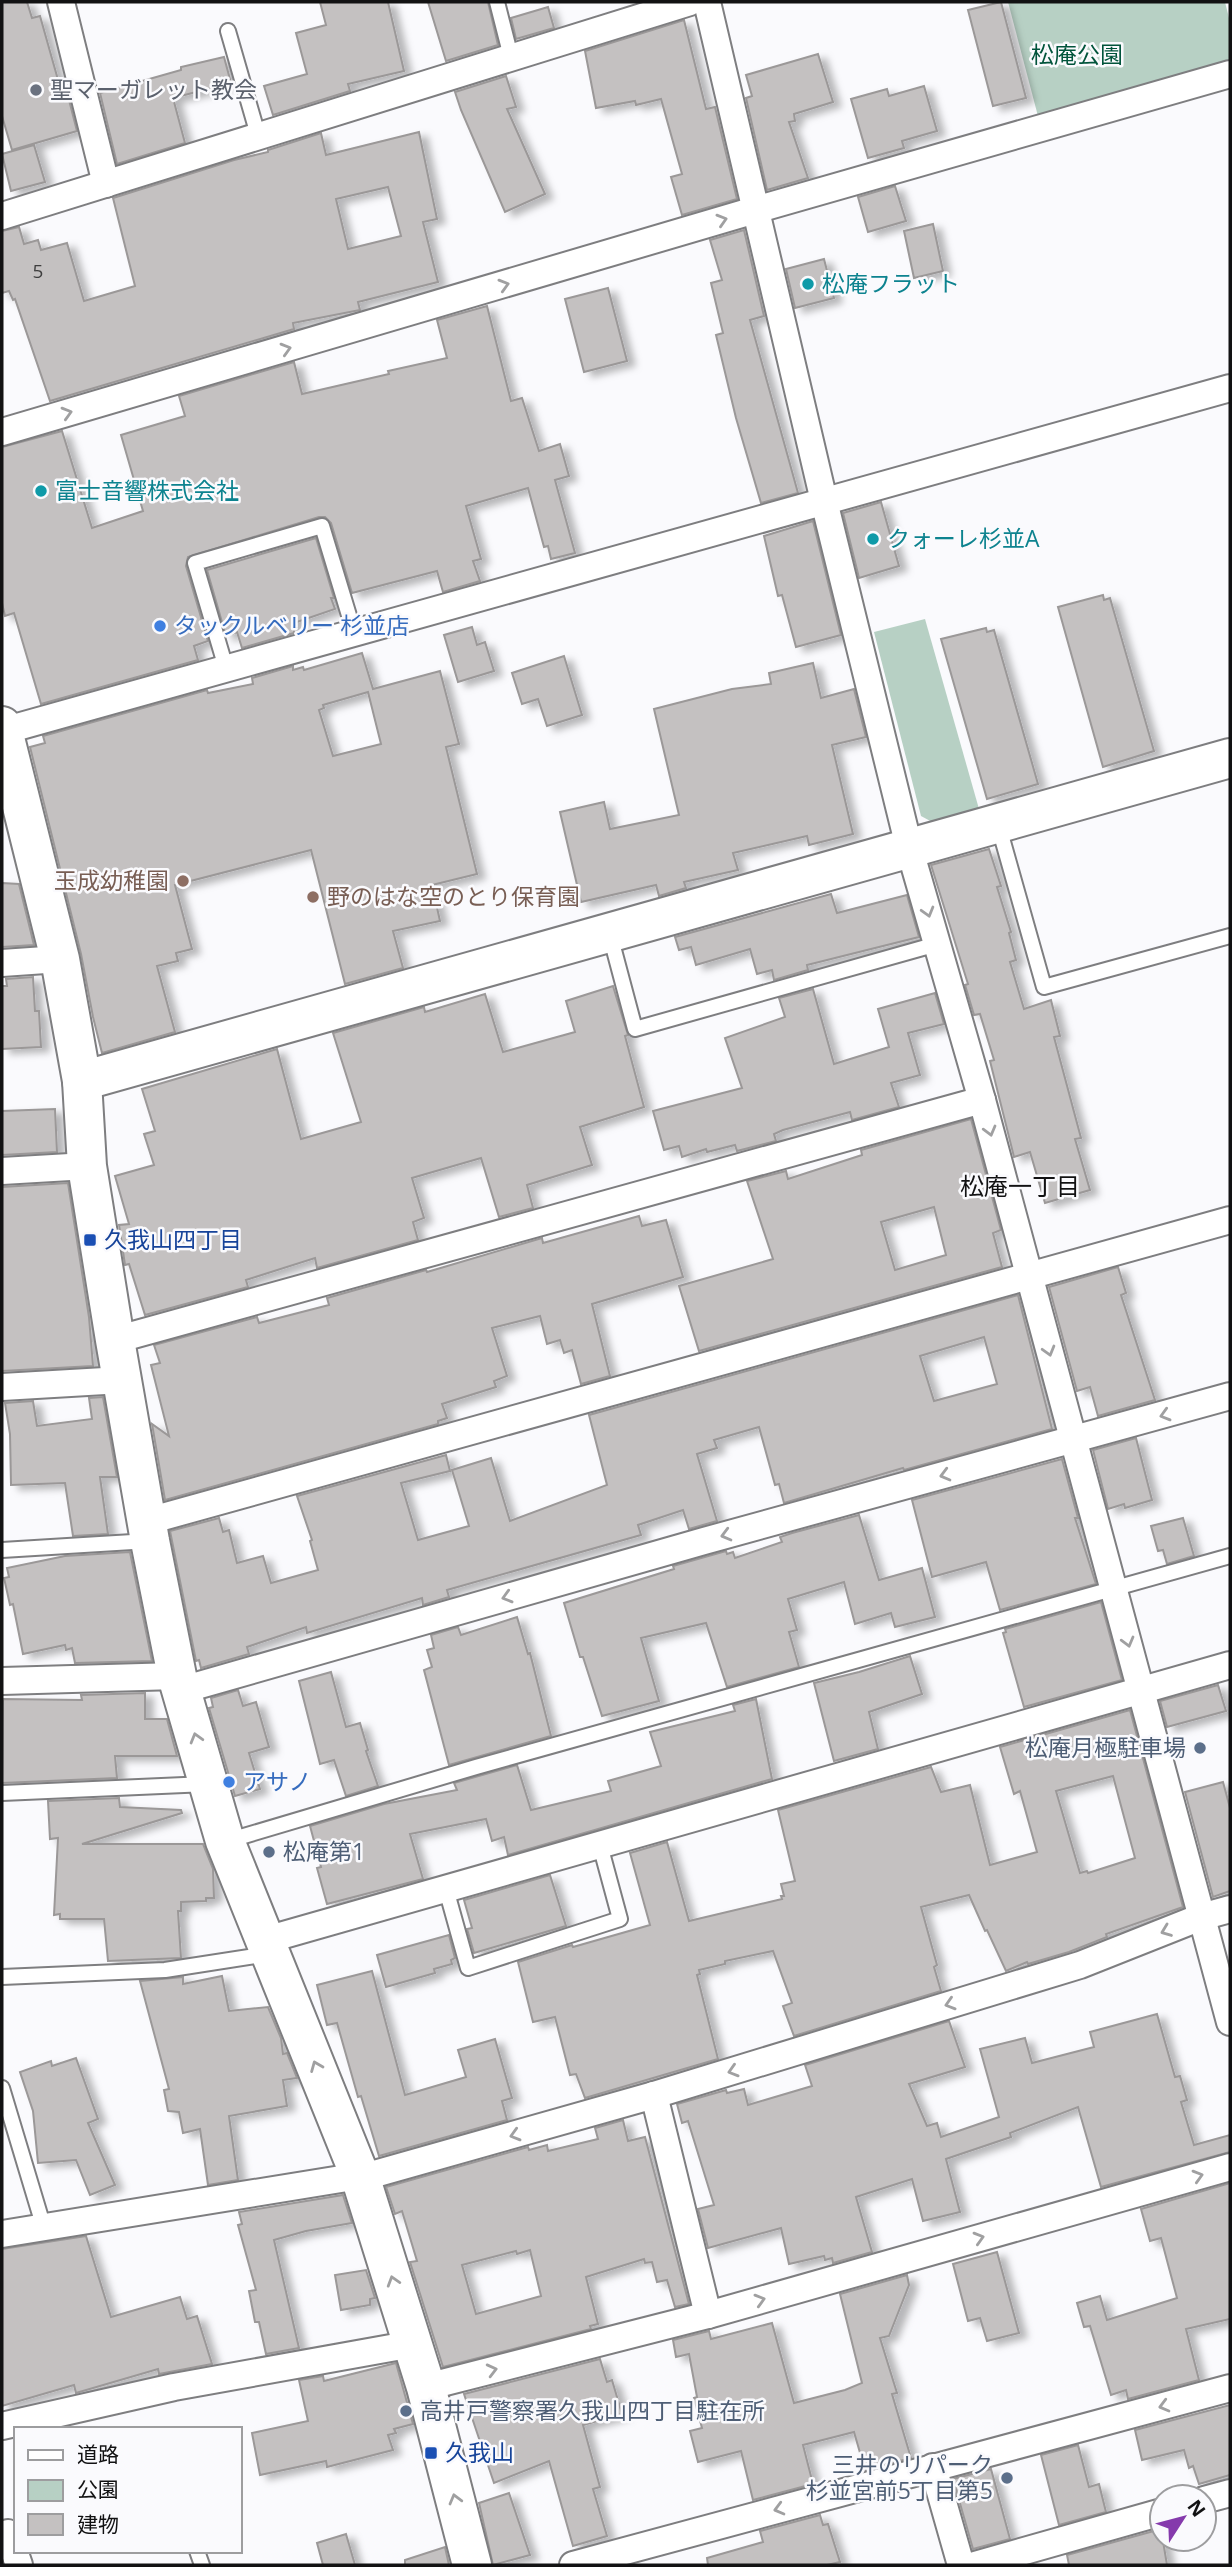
<svg xmlns="http://www.w3.org/2000/svg" width="1232" height="2567" viewBox="0 0 1232 2567" font-family="'Open Sans','Noto Sans JP',sans-serif">
<style>
.green{fill:#b7d0c4}
.building{fill:#c4c1c1;stroke:#9b9898;stroke-width:2;fill-rule:evenodd;filter:url(#shadow)}
.lines{fill:none;stroke-linecap:round;stroke-linejoin:round}
.lane-casing{stroke:#7e7e80;stroke-width:18}
.street-casing{stroke:#7e7e80;stroke-width:30}
.secondary-casing{stroke:#7e7e80;stroke-width:42}
.lane{stroke:#fff;stroke-width:14}
.street{stroke:#fff;stroke-width:26}
.secondary{stroke:#fff;stroke-width:38}
.oneway{stroke:#a0a0a1}
.worship-dot{fill:#6b7280;stroke:#fafafd;stroke-width:2.5}
.culture-dot{fill:#0f9aa8;stroke:#fafafd;stroke-width:2.5}
.shop-dot{fill:#3f7fe0;stroke:#fafafd;stroke-width:2.5}
.education-dot{fill:#8d6e63;stroke:#fafafd;stroke-width:2.5}
.transit-dot{fill:#1a4fb4;stroke:#fafafd;stroke-width:2.5}
.service-dot{fill:#5c6f8a;stroke:#fafafd;stroke-width:2.5}
.labels{text-anchor:middle;stroke-width:5;stroke-linejoin:round;paint-order:stroke}
.number-label{font-size:19px;fill:#3e3e3e}
.park-label{font-size:23px;fill:#01543b;stroke:#fafafd}
.worship-label{font-size:23px;fill:#5b616d;stroke:#fafafd;text-anchor:start}
.culture-label{font-size:23px;fill:#0d838f;stroke:#fafafd;text-anchor:start}
.shop-label{font-size:23px;fill:#366cbe;stroke:#fafafd;text-anchor:start}
.education-label{font-size:23px;fill:#785e54;stroke:#fafafd;text-anchor:end}
.transit-label{font-size:23px;fill:#164399;stroke:#fafafd;text-anchor:start}
.service-label{font-size:23px;fill:#4e5e75;stroke:#fafafd;text-anchor:end}
.neighbourhood-label{font-size:24px;fill:#121213;stroke:#fafafd}
</style>
<defs>
<filter id="shadow"><feDropShadow dx="8" dy="4.5" stdDeviation="3.5" flood-color="#0004"/></filter>
</defs>
<rect width="100%" height="100%" fill="#fafafd"/>
<g class="green">
<path d="M1008 2H1225L1230 22V65L1039 120Z"/>
<path d="M925 619 979 809 934 823 921 816 874 632Z"/>
</g>
<g class="building">
<path d="M2 2H27L32 18 40 16 64 101 69 100 77 131 12 150 2 116Z"/>
<path d="M320 2H388L404 71 348 84 350 91 273 115 264 86 307 74 296 33 326 25Z"/>
<path d="M428 2H488L498 45 446 61Z"/>
<path d="M1001 2 1026 98 993 106 968 10Z"/>
<path d="M548 7 554 28 516 39 511 18Z"/>
<path d="M684 20 706 109 715 107 737 199 682 215 671 177 682 174 661 99 636 105 635 101 596 108 585 51Z"/>
<path d="M818 54 833 102 794 114 795 121 789 122 808 178 767 190 746 98 752 96 746 75Z"/>
<path d="M224 57 231 83 173 98 185 143 117 164 100 93 181 70V67Z"/>
<path d="M506 76 516 107 507 109 545 194 505 212 461 110 455 92Z"/>
<path d="M924 86 937 131 902 141 904 148 868 158 851 99 887 89 889 96Z"/>
<path d="M419 132 437 219 423 222 438 282 358 302 360 310 293 323 294 329 50 401 15 299 13 300 9 291 2 293V231L19 227 24 244 38 240 41 250 67 243 84 301 135 286 113 198 234 160 268 152V150L321 133 326 155ZM388 187 401 236 348 249 336 199Z"/>
<path d="M34 145 45 182 11 191 2 154Z"/>
<path d="M895 186 906 221 868 232 858 197Z"/>
<path d="M933 224 943 271 914 278 904 231Z"/>
<path d="M744 230 764 316 750 320 798 493 761 503 736 418 716 335 723 333 711 283 722 280 710 240Z"/>
<path d="M824 259 834 298 795 308 786 269Z"/>
<path d="M608 288 627 361 584 372 565 299Z"/>
<path d="M487 306 511 401 522 398 539 451 560 444 569 476 555 480 575 553 551 559 548 546 544 547 528 488 466 506 481 559 473 561 480 581 443 592 437 571 352 593 331 523 325 517H319L188 557 186 566 208 641 194 646 198 660 41 704 14 613 5 616 2 603V447L62 431 92 528 143 511 121 435 185 416 179 396 294 362 302 394 389 374 388 371 447 358 437 320Z"/>
<path d="M881 502 899 566 859 578 843 513Z"/>
<path d="M813 521 841 635 796 647 782 595 778 596 764 536Z"/>
<path d="M316 538 334 598H331L335 609 294 623V633L242 648 237 632 226 636 207 570Z"/>
<path d="M1103 595 1104 600 1110 598 1154 751 1103 767 1058 607Z"/>
<path d="M472 627 477 645 485 642 494 671 458 682 444 635Z"/>
<path d="M986 628 987 632 994 630 1038 784 987 799 941 639Z"/>
<path d="M362 653 373 689 440 671 459 744 446 747 477 874 432 885 440 921 393 931 403 968 345 984 311 850 175 885 192 949 176 953 178 961 157 966 175 1032 102 1053 93 1017 81 954 30 747 45 743 43 736 207 690 208 693 253 684 252 678 293 666V670L303 667 304 670ZM368 692 381 744 333 756 319 710 324 708 323 705Z"/>
<path d="M564 656 582 715 547 726 538 699 522 704 512 673Z"/>
<path d="M813 663 821 698 854 689 866 737 832 745 853 834 809 845 807 836 733 853 738 870 684 882 686 888 659 896 656 885 581 902 560 812 604 802 610 829 679 815 654 709 732 689 771 684 769 673Z"/>
<path d="M989 849 1001 886 997 887 1011 932 1009 933 1016 960 1010 962 1024 1009 1051 1000 1060 1036 1054 1037 1081 1138 1075 1139 1090 1190 1045 1203 1030 1152 1014 1157 990 1061 994 1060 980 1014 974 1015 965 985 968 984 931 865Z"/>
<path d="M2 883 19 884 34 945 2 947Z"/>
<path d="M831 894 837 913 907 895 919 937 807 965 808 970 774 980 772 970 757 974 750 949 696 965 691 947 679 950 675 937Z"/>
<path d="M33 977 35 1011H39L41 1047 2 1049V986H7L6 979Z"/>
<path d="M613 986 628 1035 625 1036 644 1107 580 1127 592 1165 527 1185 533 1208 499 1217 481 1158 412 1178 424 1218 413 1222 418 1240 317 1268 315 1258 246 1280 248 1287 145 1315 129 1264 125 1265 119 1225 129 1224 115 1176 154 1165 144 1134 155 1131 142 1089 277 1049 301 1139 361 1122 333 1033 424 1007 425 1012 485 994 503 1052 575 1032 566 1001Z"/>
<path d="M813 989 834 1064 889 1047 878 1009 935 993 944 1024 908 1033 920 1075 891 1083 899 1107 852 1120 850 1112 783 1130 774 1134 776 1141 737 1151 735 1145 707 1152 706 1149 682 1157 679 1146 664 1150 653 1111 742 1088 725 1038 785 1017 779 998Z"/>
<path d="M55 1109 57 1152 2 1155V1111Z"/>
<path d="M971 1119 1001 1230 993 1233 1002 1267 699 1351 679 1286 773 1259 747 1181 786 1171 788 1179 862 1155 861 1150ZM934 1207 946 1255 895 1270 881 1222Z"/>
<path d="M68 1183 89 1317 93 1366 2 1371V1187Z"/>
<path d="M639 1216 642 1226 666 1220 683 1277 592 1304 610 1376 581 1384 572 1350 564 1353 560 1340 547 1344 540 1316 492 1328 507 1376 494 1381 496 1387 442 1404 447 1418 438 1421V1424L165 1500 152 1424 169 1436 151 1365 160 1363 154 1345 257 1317 259 1323 329 1305 327 1298 426 1270 427 1272 542 1238 543 1243Z"/>
<path d="M1118 1267 1126 1293 1121 1295 1155 1400 1098 1416 1090 1387 1077 1391 1049 1287Z"/>
<path d="M1018 1295 1052 1429 904 1470 903 1468 784 1503 779 1484 775 1485 759 1427 714 1440 717 1448 697 1454 717 1521 689 1529 683 1510 638 1525 641 1535 447 1590 449 1597 423 1605 422 1598 307 1633 306 1627 247 1647 249 1654 201 1668 199 1660 196 1661 170 1531 219 1518 223 1532 229 1530 237 1563 263 1556 271 1583 318 1570 310 1541 312 1540 297 1496 446 1455 450 1471 401 1483 418 1540 469 1526 452 1470 491 1458 510 1521 607 1485 589 1415ZM984 1337 997 1384 934 1401 920 1356Z"/>
<path d="M103 1397 117 1477H100L108 1534 73 1536 65 1483 11 1485 10 1434 5 1403 33 1401 37 1426 92 1419 89 1398Z"/>
<path d="M1136 1438 1152 1500 1125 1508 1124 1504 1108 1509 1093 1450Z"/>
<path d="M1062 1459 1078 1518H1075L1096 1584 1000 1610 986 1562 932 1577 912 1500Z"/>
<path d="M859 1515 879 1580 922 1568 935 1617 895 1627 891 1613 855 1624 844 1582 788 1599 797 1630 789 1632 799 1667 727 1687 706 1623 641 1638 659 1701 602 1716 583 1657H580L564 1603 674 1569 673 1566 726 1551 727 1554 733 1552 735 1558 782 1542 780 1537 792 1533Z"/>
<path d="M1183 1518 1194 1556 1167 1564 1163 1550 1158 1551 1151 1526Z"/>
<path d="M130 1552 152 1661 75 1663 72 1648 66 1650 65 1645 23 1654 13 1604 10 1605 4 1578 9 1577 7 1568 65 1556Z"/>
<path d="M1101 1602 1122 1680 1024 1707 1003 1633 1006 1632 1005 1629Z"/>
<path d="M517 1617 528 1654 530 1653 551 1736 449 1765 424 1670 432 1667 427 1650 434 1648 431 1635 458 1627 461 1635Z"/>
<path d="M910 1656 922 1694 869 1712 878 1749 834 1761 814 1683 859 1672Z"/>
<path d="M331 1672 346 1727 360 1723 368 1750 366 1751 378 1786 346 1796 334 1760 320 1764 299 1681Z"/>
<path d="M1218 1685 1226 1711 1167 1727 1160 1701Z"/>
<path d="M238 1690 243 1706 256 1702 269 1747 249 1753 260 1789 235 1796 209 1708 213 1707 211 1698Z"/>
<path d="M145 1693V1719H167L177 1756H115L117 1778 2 1783 3 1699 82 1700 81 1695Z"/>
<path d="M756 1699 772 1779 508 1855 504 1837 492 1841 486 1819 410 1834 423 1879 327 1904 317 1868 321 1867 310 1826 384 1804 457 1790 454 1783 517 1765 531 1810 611 1791 608 1781 661 1766 650 1732 735 1711 733 1705Z"/>
<path d="M1130 1710 1183 1907 1106 1934 1107 1937 1069 1952 1028 1964 1027 1962 1006 1971 987 1930 985 1931 969 1895 921 1907 937 1965 934 1967 941 1991 794 2036 783 2006 792 2003 773 1951 725 1961V1964L699 1970 700 1974 697 1975 718 2059 585 2098 576 2074 570 2075 555 2017 533 2022 518 1962 572 1945 573 1947 650 1925 630 1853 667 1842 689 1921 782 1899 781 1896H784L781 1884 795 1881 778 1810 931 1767 941 1792 970 1785 990 1865 1037 1852 1020 1791 1014 1794 1000 1747ZM1113 1776 1135 1858 1088 1873 1087 1871 1080 1873 1056 1791Z"/>
<path d="M1223 1782 1230 1808V1891L1213 1897 1185 1792Z"/>
<path d="M119 1798 120 1807 181 1810 182 1813 82 1844H203L213 1869 214 1898H206V1901L181 1902V1911H178L181 1958 108 1961 104 1919H60V1914L54 1915 58 1838 50 1839 48 1801Z"/>
<path d="M550 1875 566 1926 474 1953 467 1929 472 1928 464 1900Z"/>
<path d="M449 1935 455 1958 451 1960 452 1964 434 1969 435 1973 386 1987 377 1955Z"/>
<path d="M372 1971 405 2095 466 2077 458 2050 495 2039 512 2098 502 2101 507 2120 379 2156 361 2096 358 2097 337 2023 327 2025 317 1985Z"/>
<path d="M222 1976 229 2011 268 2007 281 2038 283 2054 287 2053 297 2078 283 2080 287 2106 229 2116 238 2180 208 2185 200 2129 183 2133 179 2112 168 2111 164 2090 169 2089 140 1981 183 1977V1984Z"/>
<path d="M1157 2014 1175 2077 1180 2076 1187 2100 1181 2102 1194 2145 1230 2135V2152L1101 2187 1078 2107 1010 2133 1011 2137 946 2159 960 2212 923 2221 912 2179 856 2197 872 2252 833 2263 832 2258 825 2260 824 2256 789 2264 781 2228 708 2248 698 2209 714 2205 688 2121 682 2123 677 2104 726 2090 727 2093 744 2089 748 2105 812 2086 805 2065 949 2021 965 2067 909 2084 927 2126 937 2123 941 2137 999 2117 980 2049 1025 2038 1032 2063 1094 2047 1090 2032Z"/>
<path d="M76 2058 98 2119 88 2123 115 2185 90 2195 76 2160 38 2163 33 2111 20 2072 51 2061 52 2066Z"/>
<path d="M623 2120 628 2141 645 2137 689 2304 675 2307 667 2280 657 2282 652 2262 645 2263 644 2259 586 2277 598 2324 590 2326 591 2329 443 2367 410 2262 417 2261 402 2211 395 2214 386 2187 528 2147 529 2150 547 2145 548 2151 598 2139 595 2128ZM530 2250 541 2296 476 2314 462 2265 516 2251 517 2254Z"/>
<path d="M1230 2183V2319L1186 2329 1199 2380 1128 2399 1126 2390 1111 2395 1090 2326 1084 2327 1077 2303 1100 2296 1107 2320 1177 2298 1161 2238 1150 2241 1141 2209Z"/>
<path d="M343 2195 352 2223 306 2231 274 2240 299 2348 266 2354 259 2322H255L249 2291 256 2290 238 2225 242 2224 239 2212Z"/>
<path d="M86 2236 111 2317 180 2297 187 2319 197 2316 212 2364 159 2374 158 2369 76 2393 74 2385 2 2406V2249Z"/>
<path d="M997 2252 1019 2333 987 2341 980 2318 968 2321 953 2264Z"/>
<path d="M366 2270 375 2298 370 2299V2305L341 2310 335 2275Z"/>
<path d="M907 2275 909 2285 889 2336 880 2338 897 2393 892 2394 911 2458 865 2470 854 2432 803 2445 813 2484 753 2500 741 2451 698 2462 690 2431 702 2428 694 2398 697 2397 689 2354 676 2357 673 2340 709 2331 711 2339 772 2323 794 2403 845 2390 862 2383 840 2294Z"/>
<path d="M600 2359 607 2382 612 2380 622 2414 583 2425 600 2487 593 2489 607 2536 573 2546 549 2461 494 2483 464 2394Z"/>
<path d="M396 2363 413 2424 394 2429 396 2433 388 2435 393 2450 327 2467 326 2461 260 2475 252 2433 308 2421 299 2380 323 2376 324 2381Z"/>
<path d="M1230 2405V2475L1199 2484 1193 2466 1189 2468 1184 2450 1142 2460 1135 2430Z"/>
<path d="M1078 2445 1089 2487 1099 2484 1106 2512 1059 2525 1041 2455Z"/>
<path d="M991 2469 1010 2539 973 2549 953 2479Z"/>
<path d="M509 2493 530 2555 493 2565 479 2503Z"/>
<path d="M820 2515 823 2525 828 2524 840 2562 827 2565H708L707 2558 763 2542 760 2531Z"/>
<path d="M1161 2529 1167 2565H1069L1067 2555Z"/>
<path d="M346 2534 355 2565H323L317 2543Z"/>
<path d="M445 2547 449 2565H405V2560Z"/>
</g>
<g class="lines">
<defs>
<g id="lane">
<path d="M497 2 511 57"/>
<path d="M228 31 258 135"/>
<path d="M226 668 195 563 322 526 354 632"/>
<path d="M998 824 1044 987 1230 936"/>
<path d="M610 935 635 1029 937 944"/>
<path d="M2 1550 149 1541"/>
<path d="M2 1793 207 1784"/>
<path d="M227 1841 476 1767 1230 1556"/>
<path d="M446 1889 468 1968 620 1919 600 1845"/>
<path d="M2 1977 165 1970 268 1954"/>
<path d="M2 2088 44 2228"/>
<path d="M197 2551 202 2565"/>
</g>
<g id="street">
<path d="M61 2 106 184"/>
<path d="M707 2 824 501 909 847 982 1100 1230 2022"/>
<path d="M2 216 690 2"/>
<path d="M2 432 755 210 1230 74"/>
<path d="M3 731 1230 388"/>
<path d="M2 963 60 959"/>
<path d="M2 1171 87 1166"/>
<path d="M115 1340 982 1100"/>
<path d="M2 1387 122 1380"/>
<path d="M148 1521 1230 1220"/>
<path d="M2 1681 177 1676"/>
<path d="M182 1690 704 1541 1230 1396"/>
<path d="M266 1940 1230 1665"/>
<path d="M654 2095 708 2315"/>
<path d="M2 2234 378 2173 654 2095 1080 1965 1201 1917 1230 1909"/>
<path d="M426 2387 708 2315 1230 2167"/>
<path d="M2 2426 174 2387 413 2344"/>
<path d="M933 2467 961 2565"/>
<path d="M1204 2500 1230 2493"/>
<path d="M8 2533 19 2565"/>
<path d="M573 2565 1230 2388"/>
<path d="M975 2565 1162 2512"/>
</g>
<g id="secondary">
<path d="M2 726 60 959 82 1081 87 1166 115 1340 150 1541 177 1676 225 1841 360 2176 426 2387 472 2565"/>
<path d="M82 1081 1230 758"/>
</g>
</defs>
<use href="#lane" class="lane-casing"/>
<use href="#street" class="street-casing"/>
<use href="#secondary" class="secondary-casing"/>
<use href="#lane" class="lane"/>
<use href="#street" class="street"/>
<use href="#secondary" class="secondary"/>
</g>
<defs><path id="oneway-chevron" d="M-2-3.5L2.5 0L-2 3.5" fill="none" stroke-width="1.6" stroke-linecap="round" stroke-linejoin="round" transform="scale(1.75)"/></defs>
<g class="oneway">
<use href="#oneway-chevron" transform="translate(722 220) rotate(-17)"/>
<use href="#oneway-chevron" transform="translate(504 285) rotate(-16)"/>
<use href="#oneway-chevron" transform="translate(286 349) rotate(-16)"/>
<use href="#oneway-chevron" transform="translate(67 413) rotate(-16)"/>
<use href="#oneway-chevron" transform="translate(928 912) rotate(74)"/>
<use href="#oneway-chevron" transform="translate(990 1131) rotate(75)"/>
<use href="#oneway-chevron" transform="translate(1049 1351) rotate(74)"/>
<use href="#oneway-chevron" transform="translate(1165 1415) rotate(164)"/>
<use href="#oneway-chevron" transform="translate(945 1475) rotate(165)"/>
<use href="#oneway-chevron" transform="translate(726 1535) rotate(165)"/>
<use href="#oneway-chevron" transform="translate(507 1597) rotate(164)"/>
<use href="#oneway-chevron" transform="translate(1128 1642) rotate(75)"/>
<use href="#oneway-chevron" transform="translate(196 1738) rotate(-106)"/>
<use href="#oneway-chevron" transform="translate(1166 1931) rotate(159)"/>
<use href="#oneway-chevron" transform="translate(950 2004) rotate(163)"/>
<use href="#oneway-chevron" transform="translate(316 2066) rotate(-112)"/>
<use href="#oneway-chevron" transform="translate(733 2071) rotate(163)"/>
<use href="#oneway-chevron" transform="translate(515 2135) rotate(164)"/>
<use href="#oneway-chevron" transform="translate(1198 2176) rotate(-16)"/>
<use href="#oneway-chevron" transform="translate(979 2238) rotate(-16)"/>
<use href="#oneway-chevron" transform="translate(393 2281) rotate(-107)"/>
<use href="#oneway-chevron" transform="translate(760 2300) rotate(-16)"/>
<use href="#oneway-chevron" transform="translate(492 2370) rotate(-14)"/>
<use href="#oneway-chevron" transform="translate(1164 2406) rotate(165)"/>
<use href="#oneway-chevron" transform="translate(455 2499) rotate(-105)"/>
<use href="#oneway-chevron" transform="translate(779 2509) rotate(165)"/>
</g>
<circle class="worship-dot" cx="36" cy="90" r="7"/>
<g class="culture-dot">
<circle cx="808" cy="284" r="7"/>
<circle cx="41" cy="491" r="7"/>
<circle cx="873" cy="539" r="7"/>
</g>
<g class="shop-dot">
<circle cx="160" cy="626" r="7"/>
<circle cx="229" cy="1782" r="7"/>
</g>
<g class="education-dot">
<circle cx="183" cy="881" r="7"/>
<circle cx="313" cy="897" r="7"/>
</g>
<g class="transit-dot">
<rect x="83" y="1233" width="14" height="14" rx="3.5"/>
<rect x="424" y="2446" width="14" height="14" rx="3.5"/>
</g>
<g class="service-dot">
<circle cx="1200" cy="1748" r="7"/>
<circle cx="269" cy="1852" r="7"/>
<circle cx="406" cy="2411" r="7"/>
<circle cx="1007" cy="2478" r="7"/>
</g>
<g class="labels">
<g class="number-label">
<text x="38" y="278">5</text>
</g>
<g class="park-label">
<text x="1077" y="63">松庵公園</text>
</g>
<g class="worship-label">
<text x="50" y="98">聖マーガレット教会</text>
</g>
<g class="culture-label">
<text x="822" y="292">松庵フラット</text>
<text x="55" y="499">富士音響株式会社</text>
<text x="887" y="547">クォーレ杉並A</text>
</g>
<g class="shop-label">
<text x="174" y="634">タックルベリー 杉並店</text>
<text x="243" y="1790">アサノ</text>
</g>
<g class="education-label">
<text x="169" y="889">玉成幼稚園</text>
<text x="327" y="905" text-anchor="start">野のはな空のとり保育園</text>
</g>
<g class="transit-label">
<text x="104" y="1248">久我山四丁目</text>
<text x="445" y="2461">久我山</text>
</g>
<g class="service-label">
<text x="1186" y="1756">松庵月極駐車場</text>
<text x="283" y="1860" text-anchor="start">松庵第1</text>
<text x="420" y="2419" text-anchor="start">高井戸警察署久我山四丁目駐在所</text>
<text x="993" y="2473">三井のリパーク<tspan x="993" dy="26">杉並宮前5丁目第5</tspan></text>
</g>
<g class="neighbourhood-label">
<text x="1020" y="1195">松庵一丁目</text>
</g>
</g>
<rect width="1232" height="2567" fill="none" stroke="#121213" stroke-width="7"/>
<rect x="14" y="2427" width="228" height="126" fill="#fafafd" stroke="#9d9d9f" stroke-width="2"/>
<rect x="28" y="2450" width="35" height="10" fill="#ffffff" stroke="#9d9d9f" stroke-width="2"/>
<text x="77" y="2462" font-size="21" fill="#121213">道路</text>
<rect x="28" y="2480" width="35" height="21" fill="#b7d0c4" stroke="#9d9d9f" stroke-width="2"/>
<text x="77" y="2497" font-size="21" fill="#121213">公園</text>
<rect x="28" y="2514" width="35" height="21" fill="#c4c1c1" stroke="#9d9d9f" stroke-width="2"/>
<text x="77" y="2532" font-size="21" fill="#121213">建物</text>
<g transform="translate(1183 2518) rotate(54)"><circle r="33" fill="#fafafd" stroke="#9d9d9f" stroke-width="2"/>
<path d="M0-5L12 26L0 18L-12 26Z" fill="#853aac"/>
<text y="-10" font-size="19" font-weight="bold" text-anchor="middle" fill="#121213">N</text>
</g>
</svg>
